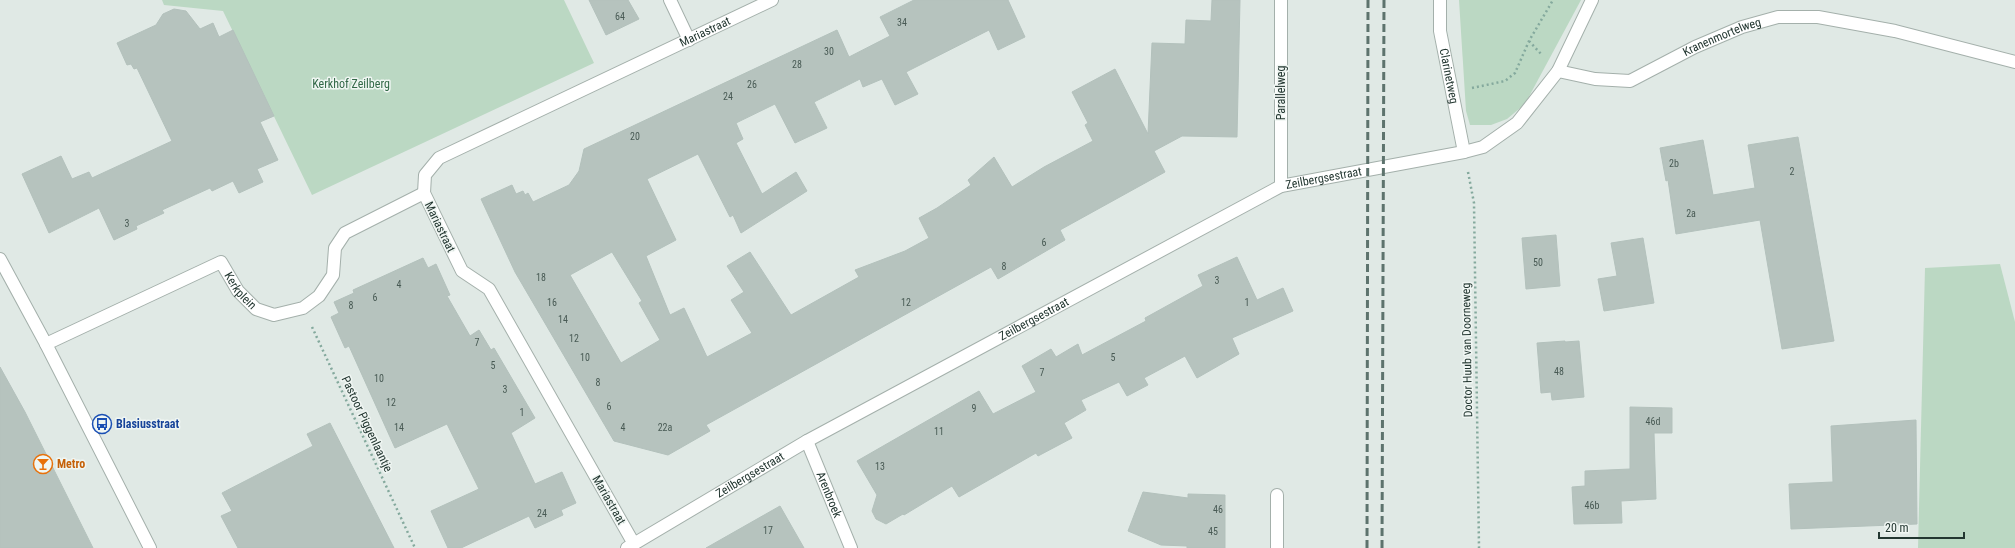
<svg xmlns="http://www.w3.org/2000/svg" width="2015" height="548" viewBox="0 0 2015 548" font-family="'Roboto Condensed',sans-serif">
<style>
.green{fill:#bbd8c3}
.building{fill:#b6c3be;stroke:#b3c1bc;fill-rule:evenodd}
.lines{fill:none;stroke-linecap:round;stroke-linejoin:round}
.minor-casing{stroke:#a4b0ab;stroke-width:14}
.path{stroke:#84a99d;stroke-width:2.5;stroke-dasharray:2 3;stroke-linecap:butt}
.minor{stroke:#fff;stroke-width:12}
.rail{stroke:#5d736d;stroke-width:3;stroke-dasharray:8 4;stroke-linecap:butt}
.labels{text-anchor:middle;stroke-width:3;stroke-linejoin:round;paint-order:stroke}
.number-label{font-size:10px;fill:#485a54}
.street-label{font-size:12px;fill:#233731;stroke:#f0f6f3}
.park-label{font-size:12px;fill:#326847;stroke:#f0f6f3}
.transit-label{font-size:12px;font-weight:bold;fill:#164399;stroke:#f0f6f3;text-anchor:start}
.food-label{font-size:12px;font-weight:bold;fill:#c56008;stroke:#f0f6f3;text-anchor:start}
</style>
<rect width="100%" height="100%" fill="#e0e9e5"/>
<g class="green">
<path d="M162 0H564L594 63 312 195 223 11 164 5Z"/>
<path d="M1459 0H1581L1525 104 1507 119 1491 125H1470L1466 111Z"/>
<path d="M2000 264 2015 322V548H1918L1925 268Z"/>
</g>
<g class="building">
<path d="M589 0H628L639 19 606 35Z"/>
<path d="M914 0H1008L1025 37 998 50 989 30 906 72 918 94 895 105 882 79 863 87 860 79 814 102 827 128 795 143 775 104 736 123 743 139 736 143 762 194 796 172 807 191 741 233 733 215 730 217 698 154 647 179 676 240 646 256 670 315 684 308 707 357 752 333 731 300 744 292 727 266 750 252 791 315 859 277 855 270 905 251 929 238 919 218 937 208 971 185 968 180 994 157 1012 187 1044 167 1093 141 1085 125 1088 123 1072 92 1115 69 1148 134 1152 43 1185 44 1186 20 1211 21 1212 0H1240L1237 137 1182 136 1154 151 1165 172 1060 230 1065 240 998 279 991 267 706 425 710 431 668 455 614 441 515 272 481 199 512 185 516 194 523 191 525 195 528 193 533 202 569 185 579 171 584 149 837 30 849 57 890 36 880 17ZM612 252 642 301 639 303 660 340 621 363 570 275Z"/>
<path d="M174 9 186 11 200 29 213 23 219 37 233 30 274 116 260 122 278 160 257 169 263 182 239 193 233 181 212 191 210 188 162 210 164 213 136 226 137 229 114 240 99 208 49 233 22 174 61 156 72 179 89 172 92 178 172 141 137 68 134 69 131 64 127 65 117 43 156 25 163 14Z"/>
<path d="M1798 137 1834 341 1782 349 1760 220 1676 234 1668 180 1666 181 1660 148 1703 140 1713 195 1755 188 1748 145Z"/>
<path d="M1556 235 1560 286 1526 289 1522 238Z"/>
<path d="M1643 238 1654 303 1604 311 1598 279 1617 276 1611 243Z"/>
<path d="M1237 257 1257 300 1283 288 1293 311 1232 338 1239 354 1197 378 1185 356 1144 378 1148 385 1127 396 1119 382 1081 400 1086 410 1064 423 1072 438 1038 456 1036 453 959 497 952 486 904 515 903 514 886 524 876 519 872 511 877 495 857 461 979 391 993 414 1036 392 1022 366 1051 349 1056 357 1078 344 1082 355 1146 321 1145 318 1203 286 1198 275Z"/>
<path d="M423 258 428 268 436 264 450 295 447 296 470 336 479 330 491 350 494 348 535 418 511 433 535 484 562 472 576 503 561 510 563 515 535 528 529 516 461 548H448L431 511 479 489 447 424 395 448 349 346 345 348 331 317 339 313 334 302 354 293 353 290Z"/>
<path d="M1565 341V342L1579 341 1584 397 1552 400 1551 392 1541 393 1537 343Z"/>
<path d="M0 367 25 412 93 548H0Z"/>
<path d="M1630 407 1672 408V433H1654L1656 499 1621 501 1622 523 1574 524 1572 487 1585 486V471L1630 469Z"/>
<path d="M1916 420 1917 524 1791 529 1789 484 1833 482 1831 426Z"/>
<path d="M330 423 394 548H238L221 516 232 511 222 493 313 446 307 434Z"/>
<path d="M1143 492 1188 498V494L1225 495V548H1187V546L1161 545 1128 531Z"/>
<path d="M780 506 804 548H706Z"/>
</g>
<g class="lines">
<defs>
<g id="minor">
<path d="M670 0 689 40"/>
<path id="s1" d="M1440 0V31L1464 152"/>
<path id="s2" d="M1558 71 1595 79 1630 81 1695 47 1742 27 1778 17H1818L1895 31 2015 62"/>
<path d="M1281 186V0"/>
<path d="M0 259 46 344 150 548"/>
<path id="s3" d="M46 344 221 262 238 291 256 309 274 315 303 308 319 296 333 275 335 248 345 233 424 193"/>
<path id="s4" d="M807 441 851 548"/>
<path d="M1277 495V548"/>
<path id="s5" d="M634 544 489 289 462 271 424 193 425 175 439 158 772 0"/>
<path id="s6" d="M627 548 807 441 1281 186 1464 152 1483 147 1517 123 1558 71 1592 0"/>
</g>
</defs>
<use href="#minor" class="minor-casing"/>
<g class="path">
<path d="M1529 41 1542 55"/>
<path d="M1472 88 1505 81 1515 73 1529 41 1553 0"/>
<path d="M1468 172 1474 203 1479 548"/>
<path d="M312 327 415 548"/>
</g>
<use href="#minor" class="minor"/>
<g class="rail">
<path d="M1367 548 1368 0"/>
<path d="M1382 548 1384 0"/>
</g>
</g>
<defs>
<symbol id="bus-ring" viewBox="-11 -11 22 22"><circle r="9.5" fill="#f0f6f3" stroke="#1a4fb4" stroke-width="1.5"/><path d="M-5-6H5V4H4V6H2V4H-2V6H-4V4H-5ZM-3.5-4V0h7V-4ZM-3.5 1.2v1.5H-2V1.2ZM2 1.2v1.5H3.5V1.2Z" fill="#1a4fb4"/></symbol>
<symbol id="bar-ring" viewBox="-11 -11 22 22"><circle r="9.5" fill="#f0f6f3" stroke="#e8710a" stroke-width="1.5"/><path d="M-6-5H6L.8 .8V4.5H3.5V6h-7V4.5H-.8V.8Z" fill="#e8710a"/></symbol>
</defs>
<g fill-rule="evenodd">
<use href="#bus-ring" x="91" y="413" width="22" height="22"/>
<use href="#bar-ring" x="32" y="453" width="22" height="22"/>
</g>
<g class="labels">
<g class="number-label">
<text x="620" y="20">64</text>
<text x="902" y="26">34</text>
<text x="829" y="55">30</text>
<text x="797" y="68">28</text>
<text x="752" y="88">26</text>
<text x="728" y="100">24</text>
<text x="635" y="140">20</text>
<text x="1674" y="167">2b</text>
<text x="1792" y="175">2</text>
<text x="1691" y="217">2a</text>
<text x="127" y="227">3</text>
<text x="1044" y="246">6</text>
<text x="1538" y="266">50</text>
<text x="1004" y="270">8</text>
<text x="541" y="281">18</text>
<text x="1217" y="284">3</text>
<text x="399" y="288">4</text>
<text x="375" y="301">6</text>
<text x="552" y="306">16</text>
<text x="906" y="306">12</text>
<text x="1247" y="306">1</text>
<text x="351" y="309">8</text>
<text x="563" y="323">14</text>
<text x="574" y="342">12</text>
<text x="477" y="346">7</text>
<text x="585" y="361">10</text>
<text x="1113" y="361">5</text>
<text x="493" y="369">5</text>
<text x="1559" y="375">48</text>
<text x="1042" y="376">7</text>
<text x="379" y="382">10</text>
<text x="598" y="386">8</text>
<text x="505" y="393">3</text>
<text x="391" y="406">12</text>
<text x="609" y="410">6</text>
<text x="974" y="412">9</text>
<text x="522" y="416">1</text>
<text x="1653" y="425">46d</text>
<text x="399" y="431">14</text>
<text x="623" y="431">4</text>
<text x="665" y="431">22a</text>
<text x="939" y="435">11</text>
<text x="880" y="470">13</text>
<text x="1592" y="509">46b</text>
<text x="1218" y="513">46</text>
<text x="542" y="517">24</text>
<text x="768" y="534">17</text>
<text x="1213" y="535">45</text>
</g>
<g class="street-label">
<text dy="4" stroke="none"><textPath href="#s5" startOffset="747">Mariastraat</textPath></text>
<text dy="4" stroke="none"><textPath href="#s2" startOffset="175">Kranenmortelweg</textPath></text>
<text dy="4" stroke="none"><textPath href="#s1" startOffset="77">Clarinetweg</textPath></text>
<text transform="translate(1281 93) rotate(-90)" y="4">Parallelweg</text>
<text dy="4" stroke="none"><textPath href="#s6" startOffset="791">Zeilbergsestraat</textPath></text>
<text transform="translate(440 227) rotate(64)" y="4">Mariastraat</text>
<text dy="4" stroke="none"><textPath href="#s3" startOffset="228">Kerkplein</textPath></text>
<text dy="4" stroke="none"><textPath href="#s6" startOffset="467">Zeilbergsestraat</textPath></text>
<text transform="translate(1467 350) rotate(-91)" y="4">Doctor Huub van Doorneweg</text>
<text transform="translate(367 424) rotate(65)" y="4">Pastoor Piggenlaantje</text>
<text dy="4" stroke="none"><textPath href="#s6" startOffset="143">Zeilbergsestraat</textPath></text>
<text dy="4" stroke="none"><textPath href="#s4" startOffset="58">Arenbroek</textPath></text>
<text transform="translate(609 500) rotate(60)" y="4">Mariastraat</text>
</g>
<g class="park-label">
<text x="351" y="88">Kerkhof Zeilberg</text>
</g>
<g class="transit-label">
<text x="116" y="428">Blasiusstraat</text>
</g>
<g class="food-label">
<text x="57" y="468">Metro</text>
</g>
</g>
<path d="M1879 532v6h85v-6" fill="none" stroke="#233731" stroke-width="2"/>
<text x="1885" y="532" font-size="12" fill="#233731" stroke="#f0f6f3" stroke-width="3" paint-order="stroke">20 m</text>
</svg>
